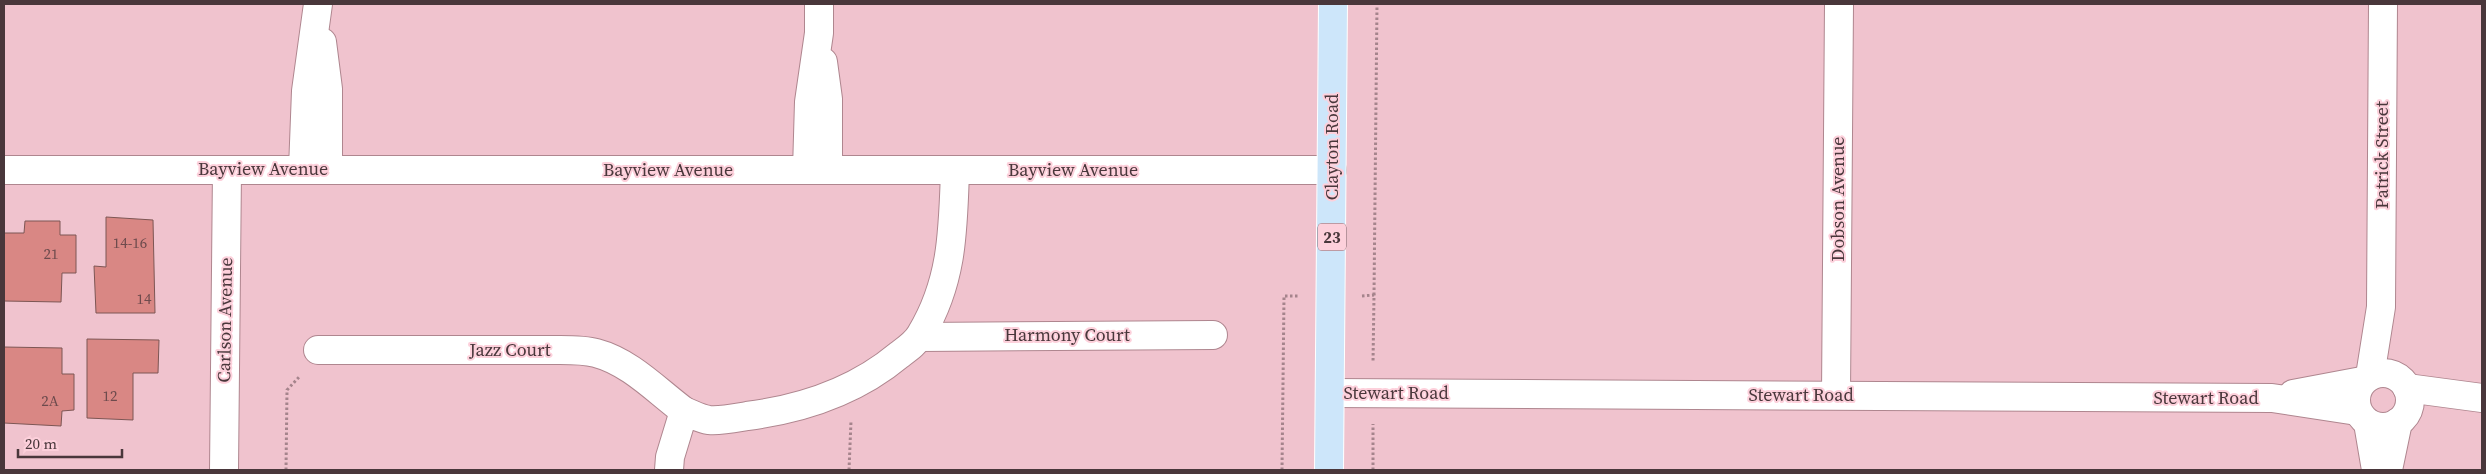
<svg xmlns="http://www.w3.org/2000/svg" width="2486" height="474" viewBox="0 0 2486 474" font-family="'Source Serif 4',serif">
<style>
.building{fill:#d98784;stroke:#7d5654}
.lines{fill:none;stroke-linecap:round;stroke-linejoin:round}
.street-casing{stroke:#af868f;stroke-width:30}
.secondary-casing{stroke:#af868f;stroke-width:30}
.primary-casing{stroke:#fff;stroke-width:30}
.path{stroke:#a5848c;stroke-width:3;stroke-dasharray:2.5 2.5;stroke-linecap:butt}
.street{stroke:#fff;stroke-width:28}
.secondary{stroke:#fff;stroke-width:28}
.primary{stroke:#cde6fa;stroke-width:28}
.labels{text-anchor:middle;stroke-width:4;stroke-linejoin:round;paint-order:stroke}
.number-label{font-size:15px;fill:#6d4b4d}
.shield{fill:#fdd0db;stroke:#7f656b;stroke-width:1}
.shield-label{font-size:16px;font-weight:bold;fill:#49373b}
.street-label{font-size:18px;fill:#49373b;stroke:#fdd0db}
</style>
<rect width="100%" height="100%" fill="#f0c3ce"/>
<g class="building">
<path d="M106 217 153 220 155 313H96L94 266 106 267Z"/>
<path d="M25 221H60V235H76V273H62L61 302 4 301V233H24Z"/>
<path d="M87 339 159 340 158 373H133V420L87 418Z"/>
<path d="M4 347 62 348V374H74V410L62 411 61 426 4 423Z"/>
</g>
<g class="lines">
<defs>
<g id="street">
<path d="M322 42 328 89V169"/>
<path d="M823 62 828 99V170"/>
<path d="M303 169 306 91 318 4"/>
<path d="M807 170 809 102 819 33V4"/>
<path d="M920 337 1213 335"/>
<path d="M318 350H560C572 350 585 350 596 353 630 362 656 390 684 411"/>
<circle cx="2383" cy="400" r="27"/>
<path d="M2370 376 2381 307 2383 4"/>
<path d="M2407 388 2482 398"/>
<path d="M1330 393 2272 398 2357 411"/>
<path d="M2293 394 2362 381"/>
<path d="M1836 395 1839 4"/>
<path d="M2368 423 2376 470"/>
<path d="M224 470 227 170"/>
<path d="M669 470 670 457 684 411C692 414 701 419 709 420 721 421 735 418 747 416 802 409 856 391 899 355 907 349 916 343 921 334 953 281 953 229 955 170"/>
<path d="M2388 470 2398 422"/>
</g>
<path id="secondary" d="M4 170H1332"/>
<path id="primary" d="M1329 470 1333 4"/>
</defs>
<use href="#street" class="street-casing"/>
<use href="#secondary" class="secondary-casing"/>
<use href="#primary" class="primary-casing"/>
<g class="path">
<path d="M1374 295 1377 4"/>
<path d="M1362 296 1374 295 1373 363"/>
<path d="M286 470 287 390 300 376"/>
<path d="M849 470 851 421"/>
<path d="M1282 470 1284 296H1299"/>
<path d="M1373 470V424"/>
</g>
<use href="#street" class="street"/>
<use href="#secondary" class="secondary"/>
<use href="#primary" class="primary"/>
</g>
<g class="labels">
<g class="number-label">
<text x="130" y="248">14-16</text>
<text x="51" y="259">21</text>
<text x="144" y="304">14</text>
<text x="110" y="401">12</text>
<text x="50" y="406">2A</text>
</g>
<rect class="shield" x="1318" y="223.5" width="28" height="27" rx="4"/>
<g class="shield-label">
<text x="1332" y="243">23</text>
</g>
<g class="street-label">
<text transform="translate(1332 147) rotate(-90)" y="6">Clayton Road</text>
<text transform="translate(2382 155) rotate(-90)" y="6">Patrick Street</text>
<text x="263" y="175">Bayview Avenue</text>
<text x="668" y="176">Bayview Avenue</text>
<text x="1073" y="176">Bayview Avenue</text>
<text transform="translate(1838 199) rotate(-90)" y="6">Dobson Avenue</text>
<text transform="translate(225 320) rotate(-89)" y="6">Carlson Avenue</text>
<text x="1067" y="341">Harmony Court</text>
<text x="510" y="356">Jazz Court</text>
<text x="1396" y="399">Stewart Road</text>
<text x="1801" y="401">Stewart Road</text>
<text x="2206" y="404">Stewart Road</text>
</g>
</g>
<rect width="2486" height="474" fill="none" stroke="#49373b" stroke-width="10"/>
<path d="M18 449v8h104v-8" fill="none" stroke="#49373b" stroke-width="2.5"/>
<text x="25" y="449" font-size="15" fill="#49373b" stroke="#fdd0db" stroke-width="4" paint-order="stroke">20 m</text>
</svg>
